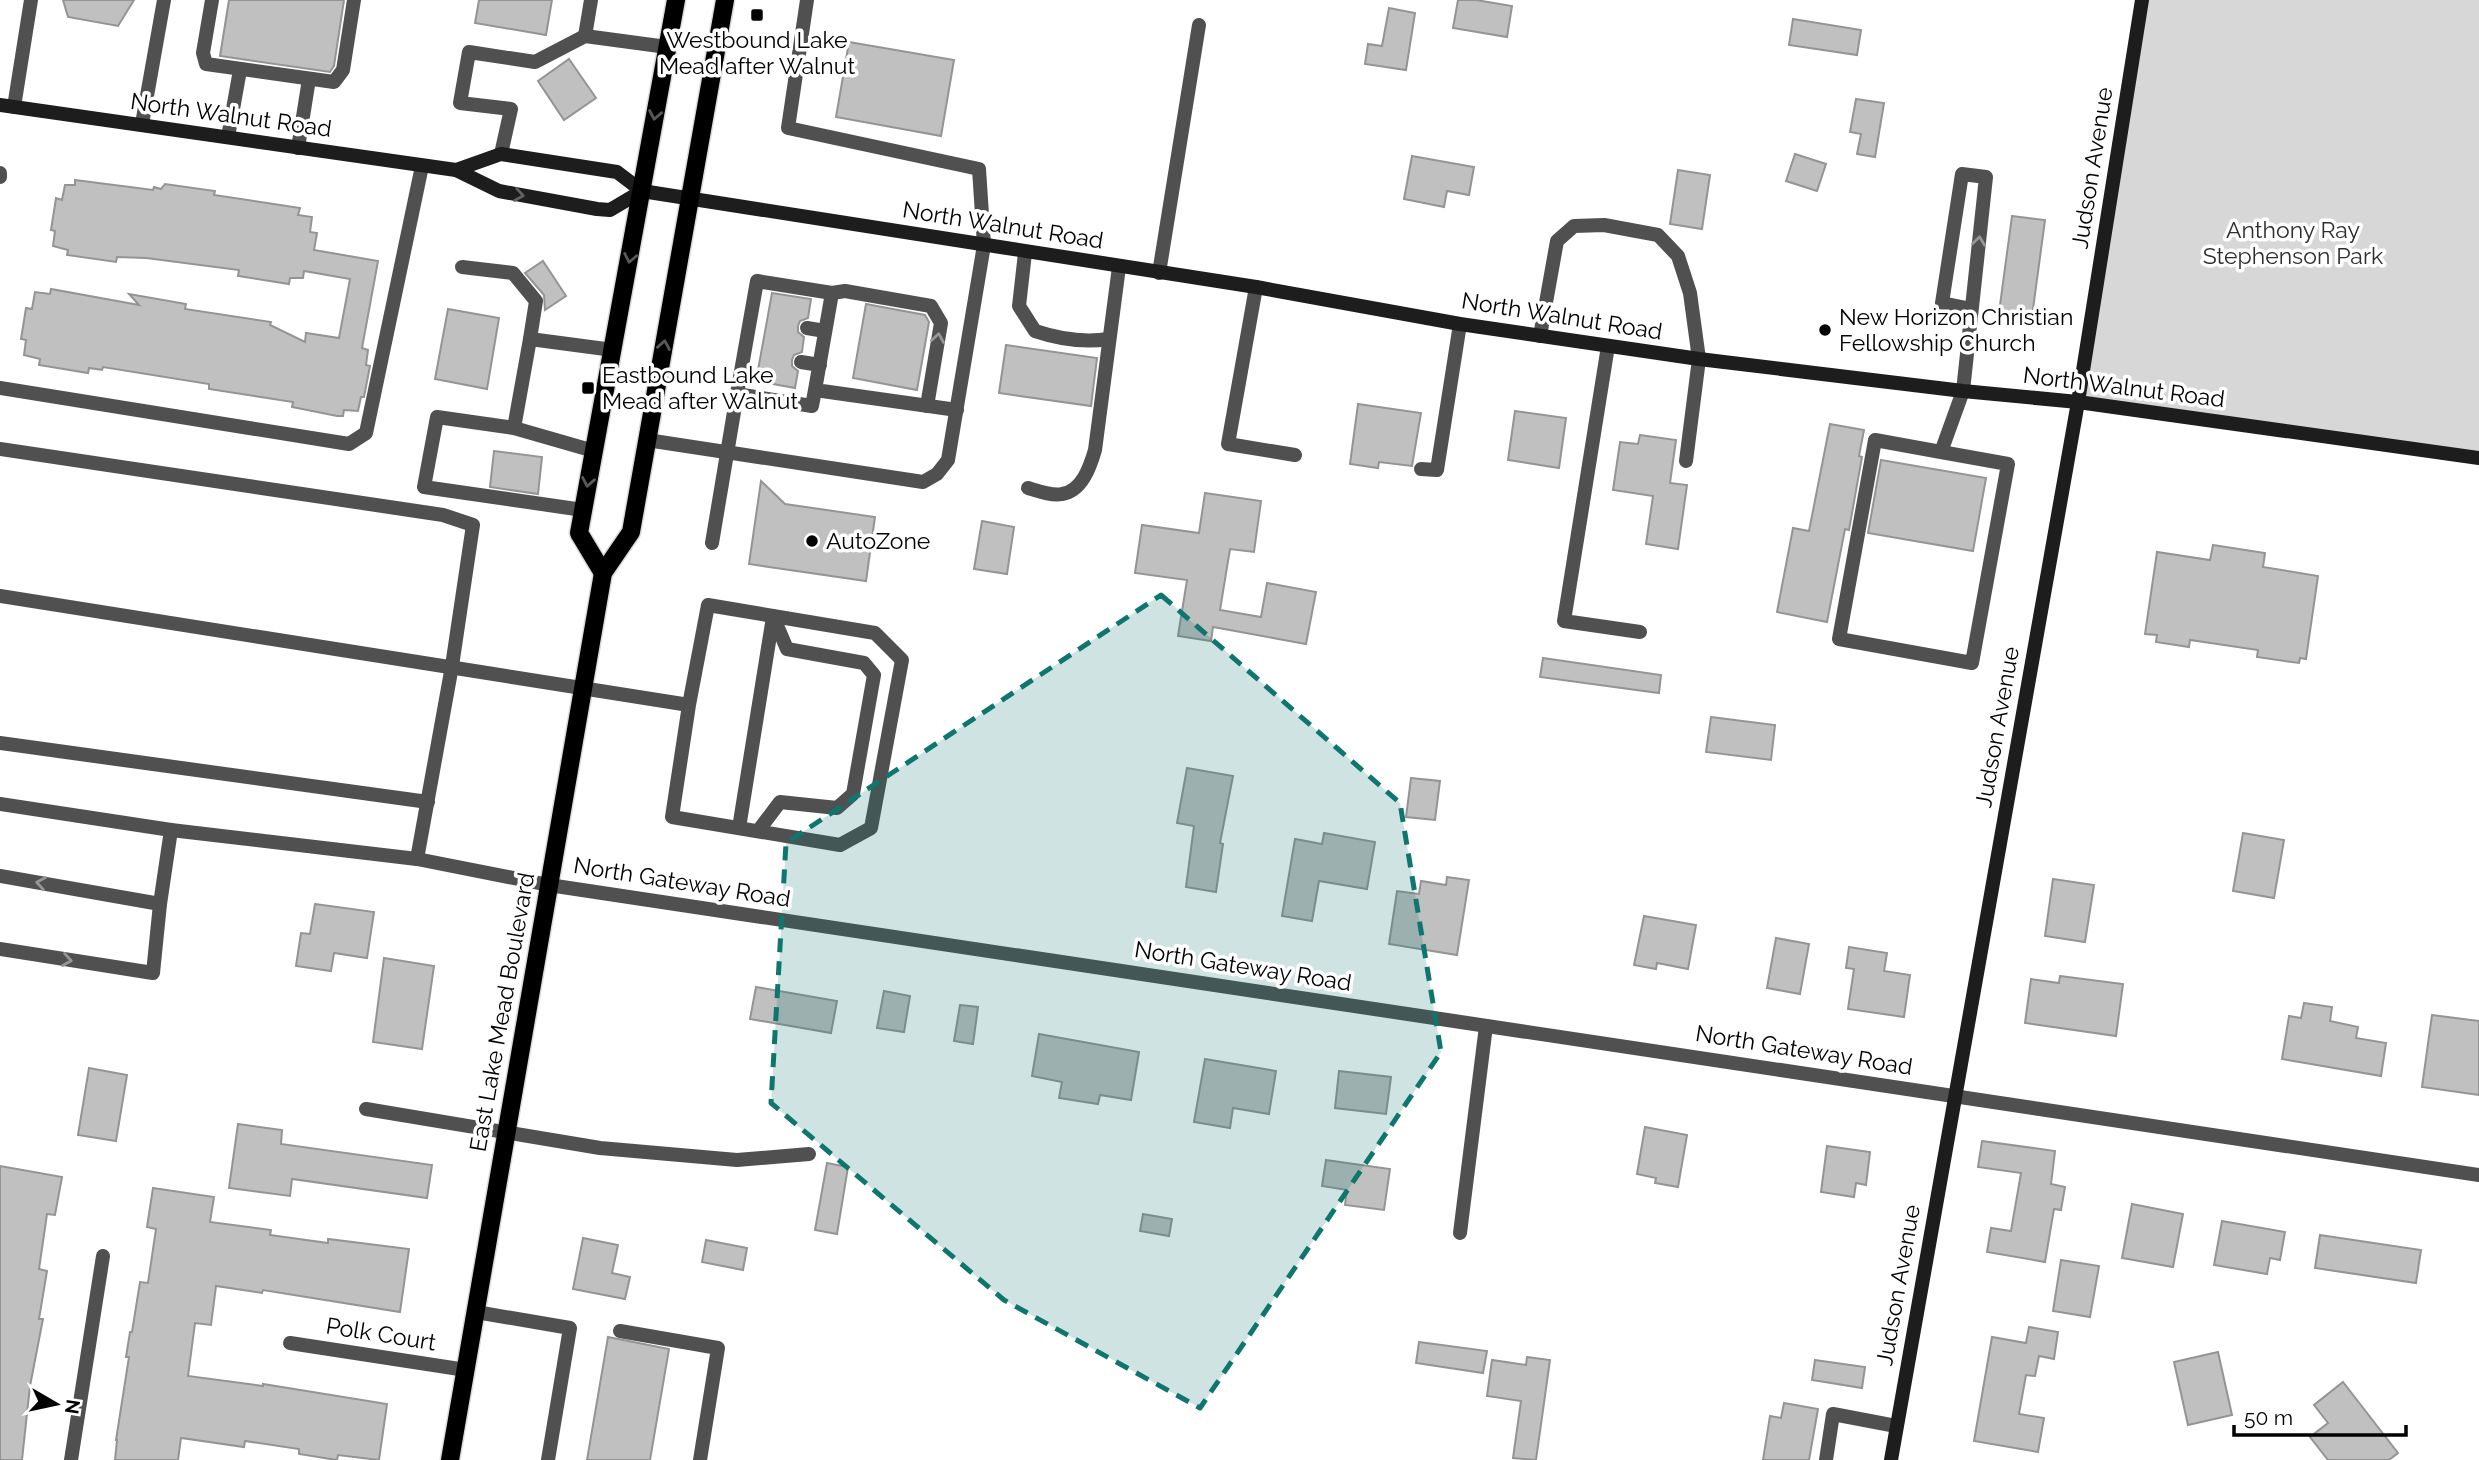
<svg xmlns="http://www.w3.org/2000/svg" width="2479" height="1460" viewBox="0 0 2479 1460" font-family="Raleway,sans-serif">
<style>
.green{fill:#d7d7d7}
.building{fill:#c0c0c0;stroke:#949494;stroke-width:2}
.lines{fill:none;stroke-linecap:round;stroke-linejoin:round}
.primary-casing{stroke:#dbdbdb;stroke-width:21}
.lane{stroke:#505050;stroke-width:14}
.street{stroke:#505050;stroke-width:14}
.secondary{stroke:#1d1d1d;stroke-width:14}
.primary{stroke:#000;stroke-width:18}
.oneway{stroke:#595959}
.oneway2{stroke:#616161}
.oneway3{stroke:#969696}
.marked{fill:#0f766e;fill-opacity:0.2;stroke:#0f766e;stroke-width:5;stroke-dasharray:14 9;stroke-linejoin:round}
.poi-dot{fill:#000;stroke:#fff;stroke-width:2.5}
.labels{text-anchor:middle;stroke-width:7;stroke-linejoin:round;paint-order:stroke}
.poi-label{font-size:23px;fill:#000;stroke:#fff;text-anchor:start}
.street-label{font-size:23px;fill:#000;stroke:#fff}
.park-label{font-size:23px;fill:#2e2e2e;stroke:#fff}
</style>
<rect width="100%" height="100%" fill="#fff"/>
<path class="green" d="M2142 0H2479V459L2078 402Z"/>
<g class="building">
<path d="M63 0H134L118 26 68 17Z"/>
<path d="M229 0H344L334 66 330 72 220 56Z"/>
<path d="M479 0H552L546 35 475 23Z"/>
<path d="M1458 0H1476L1512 6 1507 37 1453 28Z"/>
<path d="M1389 8 1415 13 1406 70 1365 64 1368 44 1382 46Z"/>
<path d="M1793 19 1861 30 1857 55 1789 45Z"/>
<path d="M849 42 954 60 941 136 836 117Z"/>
<path d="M569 59 596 98 564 120 538 81Z"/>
<path d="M1856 99 1884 103 1875 157 1857 154 1861 134 1850 132Z"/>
<path d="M1795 154 1826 164 1817 191 1786 181Z"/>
<path d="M1412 156 1474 167 1469 195 1447 191 1444 207 1404 199Z"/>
<path d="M1678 170 1710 175 1702 229 1670 224Z"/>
<path d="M75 180 153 190 154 187 161 189 165 184 215 191 214 195 300 208 298 215 312 217 310 232 317 233 314 250 378 261 362 348 368 350 366 365 370 366 364 397H361L358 411 344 410 343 416H337L292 407 293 402 209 389V384L103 367 102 370 89 368 88 373 39 365 40 359 24 355 26 340 21 339 26 308 32 309 35 292 50 294 51 289 139 305 129 294 186 304 185 309 271 322 270 325 305 342 306 333 339 338 350 279 304 271 303 278H290L289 284 238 276 239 270 146 258 117 257 116 262 67 255 68 250 53 246 55 231 51 230 56 198 62 200 65 185H75Z"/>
<path d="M2012 216 2045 220 2031 324 1998 320Z"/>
<path d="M543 261 566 296 545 310 544 295 525 273Z"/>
<path d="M772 293 811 299 808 318 800 321 798 326V332L804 337 802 352 794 355 792 360V366L798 371 795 388 756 381Z"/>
<path d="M866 304 925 315 929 322 917 390 853 378Z"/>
<path d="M448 309 499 318 487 389 435 379Z"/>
<path d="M1006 345 1097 358 1091 406 999 393Z"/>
<path d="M1358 404 1421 413 1412 466 1379 462 1378 468 1350 464Z"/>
<path d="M1515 411 1566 418 1559 468 1508 460Z"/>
<path d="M1830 424 1864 430 1859 456 1862 457 1849 530 1845 529 1827 622 1777 612 1793 528 1809 531Z"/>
<path d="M1640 435 1676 440 1670 483 1687 485 1678 549 1646 544 1653 496 1613 490 1620 442 1638 444Z"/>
<path d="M494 451 542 457 538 494 490 487Z"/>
<path d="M1881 460 1986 478 1973 551 1868 533Z"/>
<path d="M761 481 785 504 875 517 866 581 749 564Z"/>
<path d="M1205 493 1261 501 1254 552 1230 549 1220 610 1261 617 1267 583 1316 592 1306 644 1213 627 1211 641 1178 636 1187 580 1135 573 1142 525 1199 533Z"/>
<path d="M982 521 1014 527 1007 574 974 569Z"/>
<path d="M2213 545 2265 553 2263 567 2318 576 2306 659 2300 658 2299 663 2257 657 2258 650 2190 640 2189 647 2156 642 2157 635 2145 634 2157 552 2210 560Z"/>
<path d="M1543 658 1661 675 1659 693 1540 677Z"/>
<path d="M1711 717 1775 725 1771 760 1706 752Z"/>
<path d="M1187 768 1233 776 1220 843 1223 844 1216 892 1186 887 1194 826 1177 823Z"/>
<path d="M1411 778 1440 781 1435 820 1406 817Z"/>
<path d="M1324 833 1375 842 1367 889 1319 881 1312 921 1282 916 1295 839 1322 844Z"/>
<path d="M2243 833 2284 840 2274 898 2233 891Z"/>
<path d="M1447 877 1469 880 1457 955 1389 944 1397 891 1419 894 1421 881 1446 885Z"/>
<path d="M2053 879 2094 885 2085 942 2045 936Z"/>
<path d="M315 904 374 912 367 958 334 953 331 971 296 966 301 933 310 934Z"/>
<path d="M1644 916 1696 925 1688 969 1657 963 1656 969 1634 965Z"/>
<path d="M1776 938 1809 944 1800 994 1767 988Z"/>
<path d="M1849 947 1887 953 1884 971 1910 975 1904 1017 1848 1009 1854 969 1846 968Z"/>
<path d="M384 958 434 966 422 1049 373 1042Z"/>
<path d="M2060 976 2123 984 2116 1036 2025 1023 2031 979 2059 983Z"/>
<path d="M756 987 837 1001 831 1033 750 1019Z"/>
<path d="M884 991 910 996 904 1032 877 1028Z"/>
<path d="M2304 1003 2332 1007 2330 1021 2358 1027 2356 1038 2386 1043 2381 1076 2282 1059 2289 1016 2301 1018Z"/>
<path d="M960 1005 978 1007 973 1044 954 1041Z"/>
<path d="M2432 1015 2479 1021V1095L2422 1087Z"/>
<path d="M1039 1034 1139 1052 1131 1100 1100 1095 1098 1104 1059 1098 1062 1082 1032 1076Z"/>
<path d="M1205 1059 1276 1071 1269 1114 1233 1108 1230 1128 1194 1122Z"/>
<path d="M89 1068 127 1075 116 1141 78 1135Z"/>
<path d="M1339 1071 1391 1077 1386 1114 1335 1108Z"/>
<path d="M238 1124 282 1130 281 1144 432 1165 427 1198 292 1179 290 1196 229 1188Z"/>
<path d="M1645 1127 1687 1135 1678 1187 1655 1183 1656 1178 1637 1174Z"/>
<path d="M1982 1141 2055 1151 2051 1184 2065 1187 2061 1210 2054 1209 2045 1262 1987 1252 1991 1228 2011 1231 2021 1173 1978 1167Z"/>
<path d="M1827 1146 1870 1152 1866 1185 1856 1183 1854 1197 1821 1192Z"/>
<path d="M1326 1160 1390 1169 1384 1210 1345 1205 1347 1190 1322 1186Z"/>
<path d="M827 1163 848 1167 837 1234 815 1230Z"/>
<path d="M0 1166 62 1177 55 1215 47 1214 39 1269 47 1271 39 1319H43L30 1386 22 1460H0Z"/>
<path d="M153 1188 214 1197 210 1222 271 1230 270 1235 328 1243V1239L409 1249 400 1312 263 1290 262 1293 216 1286 211 1325 195 1323 188 1376 263 1386V1384L387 1404 379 1460 338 1455 337 1460 299 1454V1449L245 1441 244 1447 181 1438 178 1460H115L117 1440H116L129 1357H126L130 1332H132L140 1282 148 1283 156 1229 147 1227Z"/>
<path d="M2132 1204 2183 1214 2173 1267 2122 1258Z"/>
<path d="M1143 1214 1172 1219 1169 1236 1140 1231Z"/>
<path d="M2222 1221 2285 1232 2280 1260 2270 1258 2267 1274 2214 1265Z"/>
<path d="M2320 1235 2421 1250 2416 1283 2315 1268Z"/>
<path d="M583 1238 618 1245 612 1273 630 1277 625 1299 573 1289Z"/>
<path d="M706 1240 747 1248 743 1270 702 1262Z"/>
<path d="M2061 1260 2099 1266 2090 1317 2053 1311Z"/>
<path d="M2029 1327 2058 1332 2054 1359 2039 1356 2035 1376 2026 1375 2019 1414 2044 1418 2038 1452 1974 1441 1992 1337 2026 1343Z"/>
<path d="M608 1337 669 1349 650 1460H587Z"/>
<path d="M1419 1342 1487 1351 1483 1373 1416 1363Z"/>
<path d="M2218 1352 2232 1415 2188 1425 2174 1362Z"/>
<path d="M1527 1357 1550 1360 1536 1460 1513 1458 1521 1401 1487 1396 1492 1360 1526 1365Z"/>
<path d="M1815 1360 1865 1367 1862 1388 1812 1380Z"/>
<path d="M2343 1382 2398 1453 2389 1460H2328L2310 1437 2328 1423 2314 1405Z"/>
<path d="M1784 1403 1818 1409 1809 1460H1763L1770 1416 1781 1418Z"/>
</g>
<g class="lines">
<defs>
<g id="primary">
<path d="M603 573 579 533 676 0"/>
<path d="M450 1460 603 573 631 532 725 0"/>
</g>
</defs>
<use href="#primary" class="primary-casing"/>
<g class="lane">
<path d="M212 0 203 53 206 64 334 82 343 70 354 0"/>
<path d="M591 0 585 36 667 47"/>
<path d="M14 107 31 0"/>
<path d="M142 124 164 0"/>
<path d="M228 137 240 70"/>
<path d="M298 148 309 79"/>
<path d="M501 154 511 109 460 103 469 52 535 62 585 36"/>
<path d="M0 173V177"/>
<path d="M1025 253 1019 306 1035 331C1059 339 1084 343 1109 339"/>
<path d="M462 267 513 273 536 301 530 339 613 350"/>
<path d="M1159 273 1199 25"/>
<path d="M1256 287 1228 444 1295 455"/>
<path d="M832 293 845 291 931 306 941 323 927 406"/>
<path d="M807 328 825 331"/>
<path d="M1540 336 1557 241 1574 226 1604 225 1658 235 1678 256 1690 293 1699 359 1686 461"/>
<path d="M530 339 514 428 437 417 424 487 583 510"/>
<path d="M1608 346 1564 621 1640 632"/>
<path d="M801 362 820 365"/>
<path d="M0 388 349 444 366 433 422 166"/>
<path d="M815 390 832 293 757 281 737 394 812 406 815 390 957 410"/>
<path d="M514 428 594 451"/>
<path d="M647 440 923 482 937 474 948 460 984 245 979 169 788 128 807 0"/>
<path d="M0 449 443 515 473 525 452 666 417 859"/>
<path d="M1941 452 1875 440 1839 639 1972 663 2008 464 1941 452 1963 391 1986 177 1962 174 1942 303 1971 309"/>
<path d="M1421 469 1437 470 1460 324"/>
<path d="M1028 488C1038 491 1052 496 1062 494 1082 491 1090 467 1095 450L1119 267"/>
<path d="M712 543 737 394"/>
<path d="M0 596 689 705 708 605 875 633 902 660 871 828 840 845 672 817 689 705"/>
<path d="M0 743 428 802"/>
<path d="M739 828 773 617"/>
<path d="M758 831 780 802 837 808 853 794 874 675 864 663 787 649 773 616"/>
<path d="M0 876 160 904 153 973 0 949"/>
<path d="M160 904 171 830"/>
<path d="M366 1109 600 1148 737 1160 809 1154"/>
<path d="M1460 1233 1486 1026"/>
<path d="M476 1312 570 1328 548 1460"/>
<path d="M620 1331 718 1348 700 1460"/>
<path d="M1826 1460 1833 1414 1896 1426"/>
</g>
<g class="street">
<path d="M0 804 171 830 417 859 549 885 2479 1175"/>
<path d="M290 1343 466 1370"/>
<path d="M71 1460 103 1256"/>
</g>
<g class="secondary">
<path d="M0 105 456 170 499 191 597 209 610 210 642 191"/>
<path d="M456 170 501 154 617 172 642 191 1256 287 1460 324 1699 359 1963 391 2078 402 2479 458"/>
<path d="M1891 1460 2078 402 2142 0"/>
</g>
<use href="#primary" class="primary"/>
</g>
<defs><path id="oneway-chevron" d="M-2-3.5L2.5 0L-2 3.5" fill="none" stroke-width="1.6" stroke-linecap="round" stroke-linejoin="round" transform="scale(1.75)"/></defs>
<g class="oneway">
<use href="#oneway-chevron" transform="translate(655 115) rotate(100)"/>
<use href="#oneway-chevron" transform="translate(630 258) rotate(101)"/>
<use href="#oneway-chevron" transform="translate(664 345) rotate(-80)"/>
<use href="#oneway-chevron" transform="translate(588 482) rotate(100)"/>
</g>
<use class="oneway2" href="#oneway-chevron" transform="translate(519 195) rotate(10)"/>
<g class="oneway3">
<use href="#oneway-chevron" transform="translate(1979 241) rotate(-83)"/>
<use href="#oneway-chevron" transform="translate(938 338) rotate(-81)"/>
<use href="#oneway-chevron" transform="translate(41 883) rotate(-170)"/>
<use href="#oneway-chevron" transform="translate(67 960) rotate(9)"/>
</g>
<path class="marked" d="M1161 595 1400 803 1441 1052 1200 1408 1004 1300 771 1103 786 843Z"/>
<g class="poi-dot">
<rect x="750" y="8" width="14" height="14" rx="3.5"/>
<circle cx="1825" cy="330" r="7"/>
<rect x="581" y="381" width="14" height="14" rx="3.5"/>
<circle cx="812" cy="541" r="7"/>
</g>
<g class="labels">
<g class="poi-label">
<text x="757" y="48" text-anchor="middle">Westbound Lake<tspan x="757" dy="26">Mead after Walnut</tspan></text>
<text x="1839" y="325">New Horizon Christian<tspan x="1839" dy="26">Fellowship Church</tspan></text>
<text x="602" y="383">Eastbound Lake<tspan x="602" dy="26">Mead after Walnut</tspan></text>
<text x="826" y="549">AutoZone</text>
</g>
<g class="street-label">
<text transform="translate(231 115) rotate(8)" y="8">North Walnut Road</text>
<text transform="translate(2092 168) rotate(-81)" y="8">Judson Avenue</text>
<text transform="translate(1003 225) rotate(9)" y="8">North Walnut Road</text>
<text transform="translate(1562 316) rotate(9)" y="8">North Walnut Road</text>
<text transform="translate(2124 387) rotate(7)" y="8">North Walnut Road</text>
<text transform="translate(1997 727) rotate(-80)" y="8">Judson Avenue</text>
<text transform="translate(682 882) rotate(9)" y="8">North Gateway Road</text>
<text transform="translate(1243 966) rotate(9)" y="8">North Gateway Road</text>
<text transform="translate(502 1012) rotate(-80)" y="8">East Lake Mead Boulevard</text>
<text transform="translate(1804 1050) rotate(9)" y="8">North Gateway Road</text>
<text transform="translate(1898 1285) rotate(-80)" y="8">Judson Avenue</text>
<text transform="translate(381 1334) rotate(9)" y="8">Polk Court</text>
</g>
<g class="park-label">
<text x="2293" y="238">Anthony Ray<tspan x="2293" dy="26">Stephenson Park</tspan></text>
</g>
</g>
<g transform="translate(56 1404) rotate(99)" stroke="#ffffff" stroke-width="5" paint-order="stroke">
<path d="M0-5L12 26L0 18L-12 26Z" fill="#000000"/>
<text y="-10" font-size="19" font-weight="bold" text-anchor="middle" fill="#000000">N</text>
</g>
<path d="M2234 1425v10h172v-10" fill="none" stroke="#000000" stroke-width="3.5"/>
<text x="2244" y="1425" font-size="21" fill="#000000" stroke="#ffffff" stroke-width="5" paint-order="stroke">50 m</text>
</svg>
